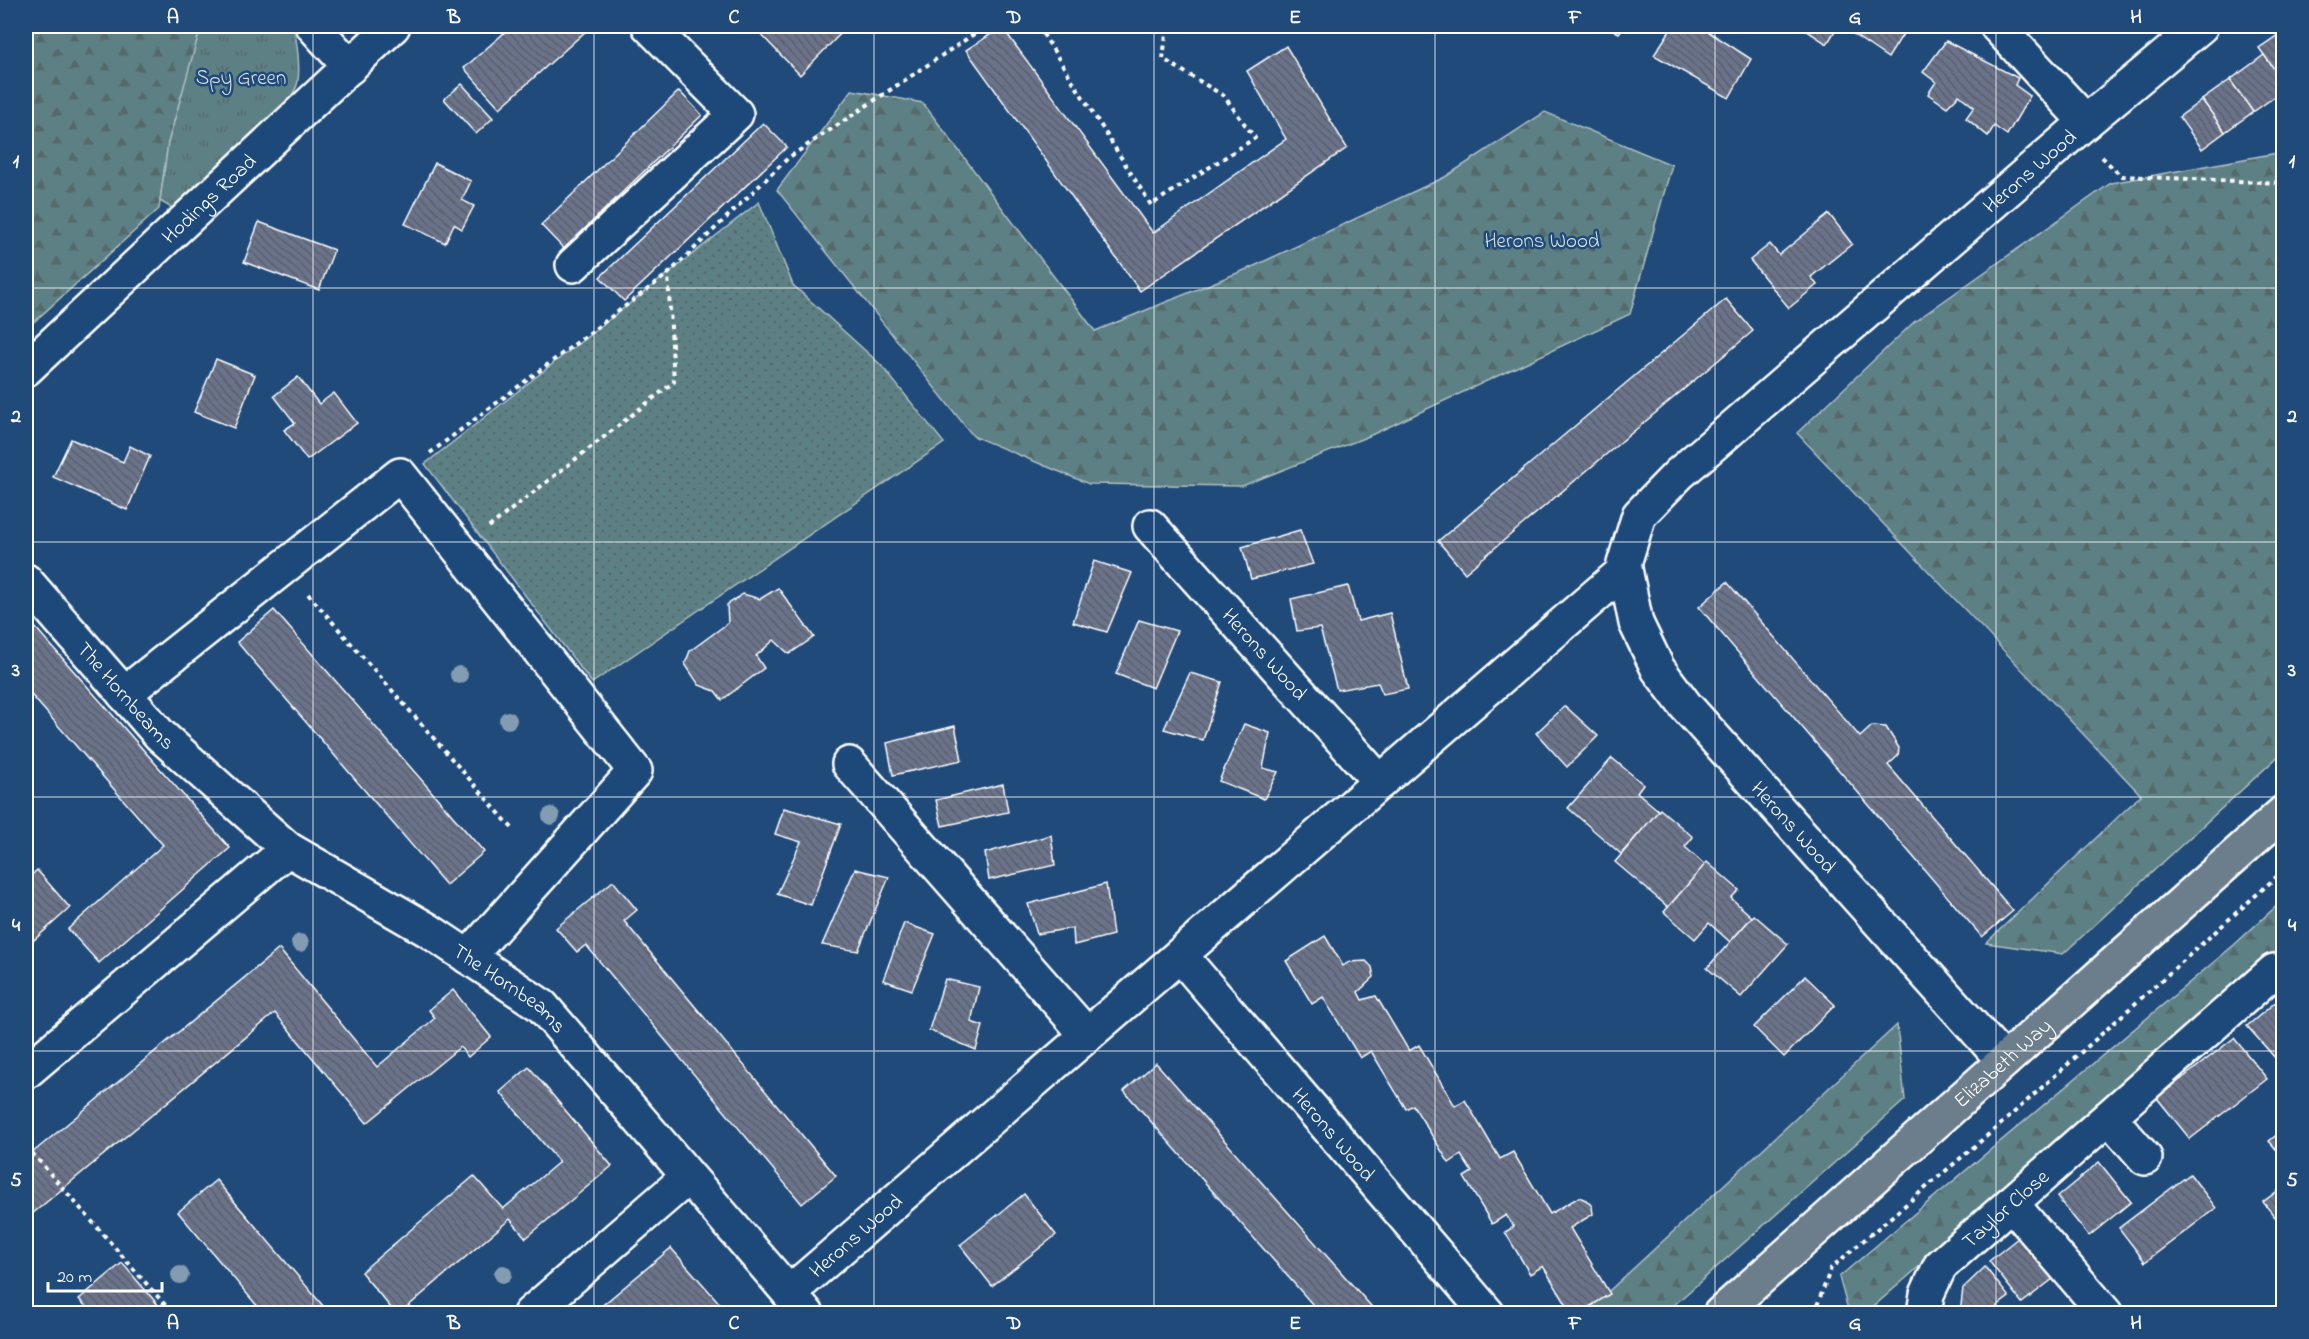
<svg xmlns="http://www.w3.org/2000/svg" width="2309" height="1339" viewBox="0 0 2309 1339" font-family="'Indie Flower',sans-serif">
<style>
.forest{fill:url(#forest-firs);stroke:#aec0c2;stroke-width:1.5}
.park{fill:url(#park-tufts);stroke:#aec0c2;stroke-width:1.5}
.garden{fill:url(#garden-dots);stroke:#aec0c2;stroke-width:1.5}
.building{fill:url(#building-back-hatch);stroke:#fff;stroke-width:1.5}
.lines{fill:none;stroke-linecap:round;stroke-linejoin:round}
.minor-casing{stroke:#fff;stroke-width:38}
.major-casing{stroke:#fff;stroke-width:38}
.path{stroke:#fff;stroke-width:4;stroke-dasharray:4.5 4.5;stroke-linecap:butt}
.minor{stroke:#1f4a7a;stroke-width:33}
.major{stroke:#6c7d8c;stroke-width:33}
.tree{fill:#849cb2}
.grid{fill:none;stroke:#fff;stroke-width:1.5;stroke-opacity:0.55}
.labels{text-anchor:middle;stroke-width:5;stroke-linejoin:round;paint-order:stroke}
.park-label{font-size:21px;fill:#d6dfe0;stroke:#1f4a7a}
.street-label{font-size:21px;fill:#fff;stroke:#1f4a7a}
.neatline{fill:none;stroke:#fff;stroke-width:2}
.grid-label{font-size:20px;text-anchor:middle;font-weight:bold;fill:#fff}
</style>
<defs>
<pattern id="forest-firs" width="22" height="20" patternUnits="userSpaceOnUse" patternTransform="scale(1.5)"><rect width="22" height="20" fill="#5d8085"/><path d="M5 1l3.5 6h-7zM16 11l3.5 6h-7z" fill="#55696b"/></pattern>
<pattern id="park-tufts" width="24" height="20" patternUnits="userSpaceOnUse" patternTransform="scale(1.5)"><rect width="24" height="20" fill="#5d8085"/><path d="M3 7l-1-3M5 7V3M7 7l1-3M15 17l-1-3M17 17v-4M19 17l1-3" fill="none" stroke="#55696b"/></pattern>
<pattern id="garden-dots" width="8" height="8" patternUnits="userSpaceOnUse" patternTransform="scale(1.5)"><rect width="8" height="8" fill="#5d8085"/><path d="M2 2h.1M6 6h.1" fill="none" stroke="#55696b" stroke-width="1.8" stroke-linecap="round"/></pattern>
<pattern id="building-back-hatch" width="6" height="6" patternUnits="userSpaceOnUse" patternTransform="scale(1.5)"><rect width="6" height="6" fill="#6b738b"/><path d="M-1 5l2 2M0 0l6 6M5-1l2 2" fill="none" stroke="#5a5e68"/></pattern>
</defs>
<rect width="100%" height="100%" fill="#1f4a7a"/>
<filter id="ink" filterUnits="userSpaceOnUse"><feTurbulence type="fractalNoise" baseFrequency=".0167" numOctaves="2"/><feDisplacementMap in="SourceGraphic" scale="12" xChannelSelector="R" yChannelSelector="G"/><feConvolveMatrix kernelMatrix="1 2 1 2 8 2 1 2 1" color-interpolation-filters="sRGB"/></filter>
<g filter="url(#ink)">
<g class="forest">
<path d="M26 26 202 27 168 143 159 209 26 329Z"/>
<path d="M852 90 923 103 1095 331 1252 267 1445 177 1545 112 1672 165 1630 314 1369 436 1242 486 1089 484 973 436 777 190Z"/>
<path d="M2283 152V752L2063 954 1986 943 2141 795 1797 433 1914 322 2111 183Z"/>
<path d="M2283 900V987L2260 969 1866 1313H1849L1839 1277 2234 945Z"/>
<path d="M1897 1025 1905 1100 1665 1313 1584 1314Z"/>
</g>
<path class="park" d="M201 26H293C297 39 301 71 297 85 290 110 201 188 177 211L160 201 168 143Z"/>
<path class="garden" d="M759 202 793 285 881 365 944 443 592 683 425 464Z"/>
<g class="building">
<path d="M512 26H581L586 31 500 108 464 68Z"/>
<path d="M753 26H848L800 75Z"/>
<path d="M1605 26H1624L1619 33Z"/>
<path d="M1673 26H1700L1751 59 1729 98 1654 55Z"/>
<path d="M1807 26H1838L1827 44 1804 29Z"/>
<path d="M1841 26H1908L1888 58Z"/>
<path d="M1002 27 1153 233 1286 139 1247 71 1286 46 1347 148 1140 291 966 50Z"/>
<path d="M2284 31V80L2282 81 2259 48Z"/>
<path d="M1946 41 2018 78 2015 85 2030 96 2007 135 1994 126 1988 136 1966 118 1974 107 1959 95 1947 107 1928 94 1936 82 1923 72Z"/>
<path d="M2264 55 2284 83V90L2253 112 2230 80Z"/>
<path d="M2230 80 2253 112 2225 132 2202 100Z"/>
<path d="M462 84 493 118 476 134 444 99Z"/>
<path d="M679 91 702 115 564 249 541 225Z"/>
<path d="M2202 100 2225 132 2202 149 2179 117Z"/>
<path d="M763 123 787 147 624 301 600 277Z"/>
<path d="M435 163 471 181 462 200 474 206 462 229 454 224 445 243 405 224Z"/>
<path d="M1829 214 1852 244 1811 277 1817 285 1789 308 1750 260 1770 244 1779 255Z"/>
<path d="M259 222 334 250 319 290 244 262Z"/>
<path d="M1726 299 1753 331 1465 573 1438 541Z"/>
<path d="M216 359 255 375 234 428 194 412Z"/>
<path d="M298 377 319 404 334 393 357 423 307 460 284 430 295 423 274 396Z"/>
<path d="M71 439 123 462 130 446 150 456 127 510 53 477Z"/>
<path d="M1300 530 1313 564 1251 579 1242 547Z"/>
<path d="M1094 561 1132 573 1107 632 1073 622Z"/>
<path d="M1727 582 1860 737 1872 726 1886 727 1899 748 1898 756 1888 765 2013 911 1982 937 1699 607Z"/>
<path d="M1348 586 1358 621 1390 613 1408 689 1383 694 1378 683 1337 690 1320 628 1297 631 1291 599Z"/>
<path d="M778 588 814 637 789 654 774 640 756 656 764 668 722 700 715 691 699 685 685 664 690 651 728 623 727 605 743 594 760 599Z"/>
<path d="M274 610 484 852 446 885 237 642Z"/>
<path d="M26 617 230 848 99 963 68 929 163 845 26 689Z"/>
<path d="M1139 620 1177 631 1153 688 1116 674Z"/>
<path d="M1190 673 1222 682 1203 740 1164 729Z"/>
<path d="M1565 706 1598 736 1567 767 1536 733Z"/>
<path d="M1244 724 1270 733 1263 768 1278 772 1264 799 1219 781Z"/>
<path d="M955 726 962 760 893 775 887 743Z"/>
<path d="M1612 758 1643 784 1637 792 1659 811 1621 854 1568 808Z"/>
<path d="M1003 784 1008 812 942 826 936 800Z"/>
<path d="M784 808 841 824 811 905 777 894 801 842 775 834Z"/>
<path d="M1660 809 1693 837 1685 847 1705 865 1668 907 1615 862Z"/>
<path d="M1051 835 1055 865 989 880 985 853Z"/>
<path d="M1707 862 1739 890 1731 898 1752 917 1730 942 1709 923 1695 939 1664 912Z"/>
<path d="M855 869 889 877 858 951 822 945Z"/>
<path d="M37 870 70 908 26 947V880Z"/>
<path d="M613 881 637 910 624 921 836 1176 802 1204 586 945 577 952 556 928Z"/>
<path d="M1106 884 1113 935 1074 945 1073 928 1037 934 1028 904Z"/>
<path d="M1754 915 1788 944 1741 997 1707 968Z"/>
<path d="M904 923 935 934 912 990 883 980Z"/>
<path d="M1325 936 1343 966 1349 962 1366 961 1372 967 1374 977 1358 992 1362 1000 1376 996 1409 1051 1419 1045 1455 1106 1465 1100 1500 1159 1513 1152 1550 1214 1579 1197 1586 1200 1592 1206 1593 1214 1570 1228 1610 1294 1578 1314H1572L1543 1266 1530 1274 1505 1232 1514 1227 1506 1215 1492 1224 1464 1177 1472 1172 1461 1155 1449 1163 1413 1105 1406 1109 1371 1051 1360 1058 1323 997 1312 1004 1286 961Z"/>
<path d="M279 949 377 1067 435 1018 429 1010 453 990 491 1037 468 1057 460 1047 367 1123 275 1013 26 1219V1158Z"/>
<path d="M1805 976 1835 1005 1784 1057 1754 1027Z"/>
<path d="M945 979 979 987 971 1022 983 1026 976 1050 929 1030Z"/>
<path d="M2284 995V1068L2247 1026Z"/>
<path d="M2234 1038 2267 1079 2190 1139 2157 1098Z"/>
<path d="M1156 1063 1378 1314H1321L1124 1091Z"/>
<path d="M529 1067 612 1166 526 1238 510 1219 399 1314H396L361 1272 474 1176 503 1209 559 1162 500 1092Z"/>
<path d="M2284 1129V1158L2269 1141Z"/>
<path d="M2099 1162 2131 1202 2089 1236 2057 1197Z"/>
<path d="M2190 1174 2216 1208 2145 1262 2119 1228Z"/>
<path d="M216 1180 330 1314H264L178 1212Z"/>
<path d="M2284 1186V1210L2275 1217 2263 1202Z"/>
<path d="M1024 1194 1056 1235 992 1286 960 1245Z"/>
<path d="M2043 1218 2076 1261 2022 1303 1989 1261Z"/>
<path d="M671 1248 729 1314H677L671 1307 664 1314H592Z"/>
<path d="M122 1263 166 1314H93L79 1299Z"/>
<path d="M1985 1267 2009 1297 1997 1306 1995 1314H1960L1963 1288Z"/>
</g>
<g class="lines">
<defs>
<g id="minor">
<path d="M313 26 350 67"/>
<path d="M1997 26 2086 122"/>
<path d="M573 265 736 114 649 26"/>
<path id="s1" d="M26 369 393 26"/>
<path id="s2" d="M1150 526 1380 782"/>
<path id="s3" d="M26 581 160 735 288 849 428 930 542 1006 807 1314"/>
<path d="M124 694 400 475 635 771 468 957"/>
<path d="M849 764 1087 1035"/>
<path id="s4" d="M1180 955 1488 1314"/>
<path id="s5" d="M2004 1061 1685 705 1658 669 1636 623 1624 564 1639 515 1679 474 2086 122 2201 26"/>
<path d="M26 1072 288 849"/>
<path d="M2109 1117 2145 1158"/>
<path d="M2011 1203 2106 1314"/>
<path id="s6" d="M789 1293 1625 570"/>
<path d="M530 1314 688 1177"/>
<path id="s7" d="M1924 1314 1927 1294 1940 1266 2274 971"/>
</g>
<g id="major">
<path id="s8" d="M1720 1314 2284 812"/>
</g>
</defs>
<use href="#minor" class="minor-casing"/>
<use href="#major" class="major-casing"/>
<g class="path">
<path d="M1038 26 1151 205 1255 138 1224 96 1163 59 1167 26"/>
<path d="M2102 157 2121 176 2284 183"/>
<path d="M430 453 668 274 788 158 986 26"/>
<path d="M489 527 674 382 668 274"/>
<path d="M308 594 512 828"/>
<path d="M26 1146 173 1314"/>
<path d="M1814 1314 1831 1268 2008 1118 2284 870"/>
</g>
<use href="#minor" class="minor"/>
<use href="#major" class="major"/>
</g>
<g class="tree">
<circle cx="459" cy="675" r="9"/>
<circle cx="508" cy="720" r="9"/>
<circle cx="551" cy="816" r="9"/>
<circle cx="300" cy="943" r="9"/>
<circle cx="503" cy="1274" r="9"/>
<circle cx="180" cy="1275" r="9"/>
</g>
</g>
<path class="grid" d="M313 26V1314M594 26V1314M874 26V1314M1154 26V1314M1435 26V1314M1715 26V1314M1996 26V1314M26 288H2284M26 542H2284M26 797H2284M26 1051H2284"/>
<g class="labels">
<g class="park-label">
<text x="241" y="84">Spy Green</text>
<text x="1542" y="247">Herons Wood</text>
</g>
<g class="street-label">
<text dy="7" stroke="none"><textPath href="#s5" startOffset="1206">Herons Wood</textPath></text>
<text dy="7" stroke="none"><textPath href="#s1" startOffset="250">Hodings Road</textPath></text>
<text dy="7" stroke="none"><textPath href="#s2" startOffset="172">Herons Wood</textPath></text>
<text dy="7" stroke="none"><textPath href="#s3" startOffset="152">The Hornbeams</textPath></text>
<text transform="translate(1794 827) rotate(48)" y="7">Herons Wood</text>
<text dy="7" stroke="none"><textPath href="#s3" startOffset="638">The Hornbeams</textPath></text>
<text dy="7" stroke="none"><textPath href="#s8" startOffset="378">Elizabeth Way</textPath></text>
<text dy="7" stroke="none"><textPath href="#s4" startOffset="236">Herons Wood</textPath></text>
<text dy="7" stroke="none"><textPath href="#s7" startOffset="138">Taylor Close</textPath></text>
<text dy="7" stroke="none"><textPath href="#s6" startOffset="88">Herons Wood</textPath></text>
</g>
</g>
<rect width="2309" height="1339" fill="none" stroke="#1f4a7a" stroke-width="66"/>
<path d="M48 1282v9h114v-9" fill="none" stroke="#ffffff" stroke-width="3"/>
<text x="57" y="1282" font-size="18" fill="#ffffff" stroke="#1f4a7a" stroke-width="4.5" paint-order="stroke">20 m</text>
<rect x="33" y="33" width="2243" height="1273" class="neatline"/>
<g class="grid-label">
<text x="173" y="23">A</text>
<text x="454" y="23">B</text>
<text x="734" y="23">C</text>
<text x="1014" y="23">D</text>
<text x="1295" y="23">E</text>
<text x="1575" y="23">F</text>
<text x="1855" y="23">G</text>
<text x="2136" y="23">H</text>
<text x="16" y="167">1</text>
<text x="2292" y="167">1</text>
<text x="16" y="422">2</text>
<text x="2292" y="422">2</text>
<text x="16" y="676">3</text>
<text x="2292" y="676">3</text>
<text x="16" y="931">4</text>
<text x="2292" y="931">4</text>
<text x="16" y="1186">5</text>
<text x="2292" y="1186">5</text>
<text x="173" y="1329">A</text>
<text x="454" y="1329">B</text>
<text x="734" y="1329">C</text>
<text x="1014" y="1329">D</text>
<text x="1295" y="1329">E</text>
<text x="1575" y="1329">F</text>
<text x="1855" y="1329">G</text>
<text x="2136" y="1329">H</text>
</g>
</svg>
